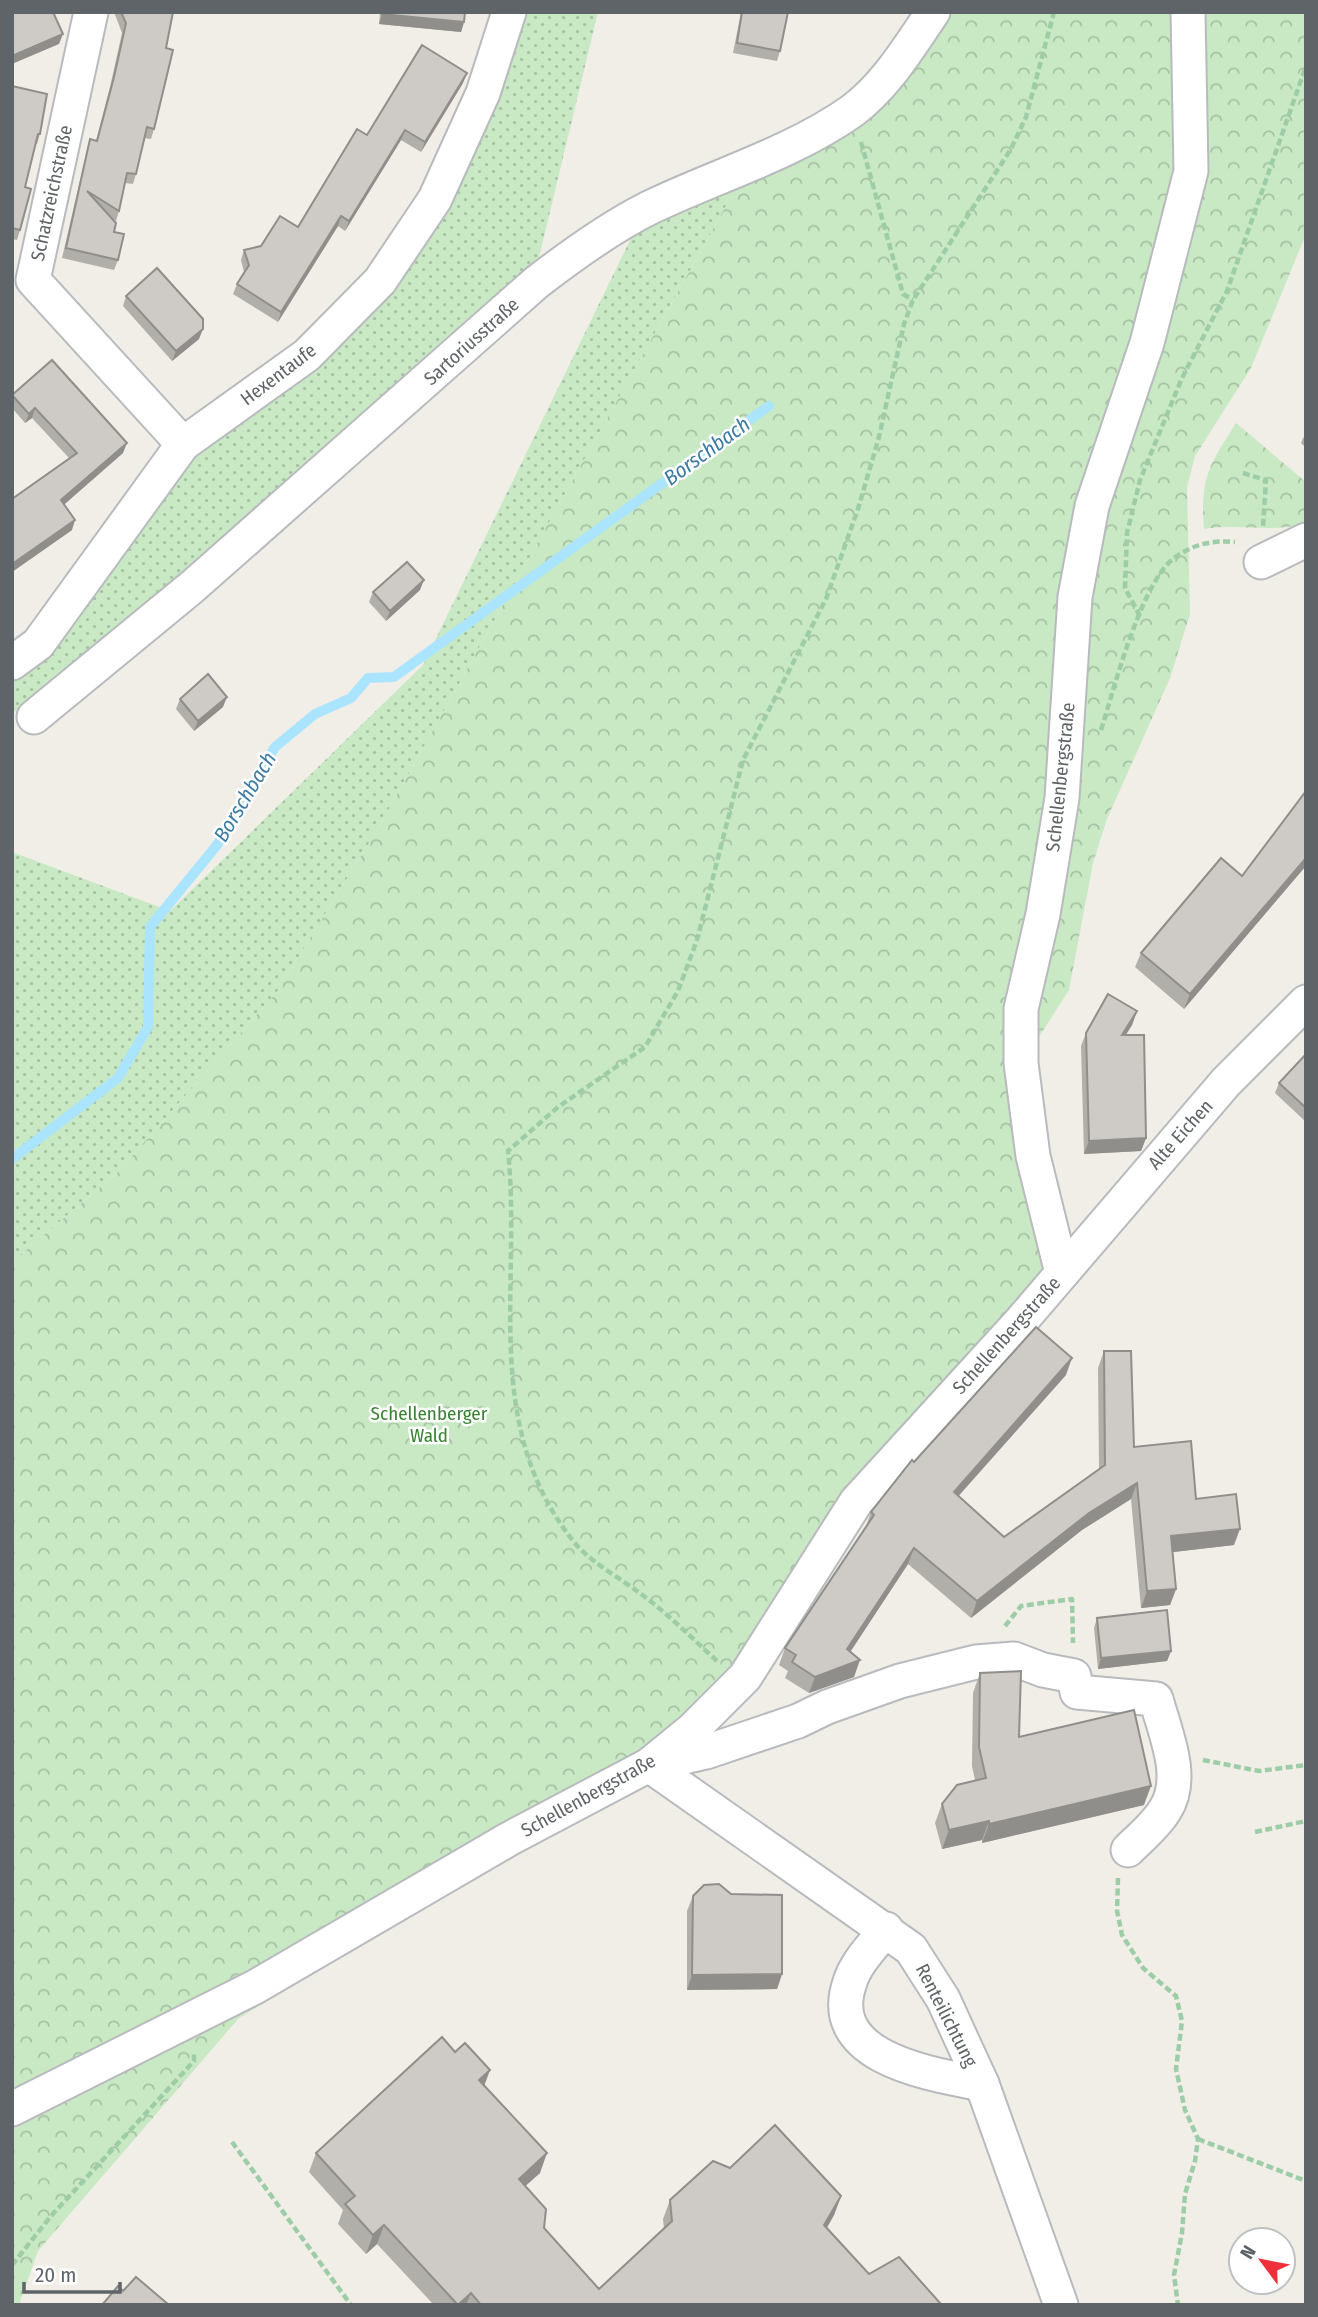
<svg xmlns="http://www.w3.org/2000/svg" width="1318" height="2317" viewBox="0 0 1318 2317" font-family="'Fira Sans Condensed',sans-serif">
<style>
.grass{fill:url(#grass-dots)}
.forest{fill:url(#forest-crowns)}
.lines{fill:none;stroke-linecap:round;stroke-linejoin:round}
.stream{stroke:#aae4ff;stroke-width:10}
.minor-casing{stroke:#b8babe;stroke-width:37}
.path{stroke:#9dcda6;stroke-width:4.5;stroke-dasharray:7 3.5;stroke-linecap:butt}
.minor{stroke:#fff;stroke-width:33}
.wall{fill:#b1afaa}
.shaded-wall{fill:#908e8b}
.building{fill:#cecbc6;stroke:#908e8b;stroke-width:2}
.labels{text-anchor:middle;stroke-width:5;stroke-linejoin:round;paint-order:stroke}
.street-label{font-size:19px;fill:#5f6468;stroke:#fff}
.park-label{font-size:19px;fill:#388332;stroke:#fff}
.water-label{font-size:21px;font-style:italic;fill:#3b7ba3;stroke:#fff}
</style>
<defs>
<pattern id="grass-dots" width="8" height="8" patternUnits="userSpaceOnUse" patternTransform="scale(1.75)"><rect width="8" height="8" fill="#c8e9c4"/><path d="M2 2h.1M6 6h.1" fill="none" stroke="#a6c0a3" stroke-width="1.8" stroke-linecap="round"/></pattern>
<pattern id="forest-crowns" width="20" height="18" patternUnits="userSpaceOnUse" patternTransform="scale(1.75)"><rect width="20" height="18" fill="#c8e9c4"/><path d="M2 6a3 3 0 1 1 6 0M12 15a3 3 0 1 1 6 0" fill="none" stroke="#a6c0a3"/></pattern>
</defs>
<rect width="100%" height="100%" fill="#f1eee7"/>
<g class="grass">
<path d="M517 12H598L535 274 31 703 12 713V674L181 464 381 286Z"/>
<path d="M736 188 380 825 277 992 117 1173 12 1262V852L170 911 423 665 637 226Z"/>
</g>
<g class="forest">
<path d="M913 12H1306V234L1251 368 1195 456 1187 487 1190 614 1170 678 1107 819 1093 863 1069 990 1028 1054 1077 599 1187 172 1089 506 1017 1009 1056 1276 1021 1316 744 1673 632 1777 239 2018 38 2251 19 2305H12V1262L117 1173 277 992 380 825 736 188 864 115Z"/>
<path d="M1236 423 1306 482 1304 524C1270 533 1237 523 1204 529 1200 477 1209 466 1236 423Z"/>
</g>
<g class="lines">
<path class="stream" d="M12 1159 118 1078 148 1027 150 927 217 845 275 747 315 714 351 698 368 678 394 677 769 406"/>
<defs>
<g id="minor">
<path d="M91 12 33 280 183 444"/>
<path d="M1261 562 1306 540"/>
<path d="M12 663 38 644 183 444 307 355 380 281 435 199 483 93 509 12"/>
<path d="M34 717 192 587 537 282C572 255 609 228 649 208 715 176 791 154 852 111 886 86 909 47 933 12"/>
<path d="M1062 1273 1033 1156 1021 1063V1009L1043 914 1062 798 1075 597 1092 506 1147 343 1191 171 1188 12"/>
<path d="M658 1763 706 1752 798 1721 827 1707 900 1681 976 1662 1014 1659 1043 1670 1074 1676 1077 1692 1156 1699C1165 1733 1186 1778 1165 1810 1156 1825 1140 1838 1128 1850"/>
<path d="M649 1765 911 1949 943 1999 982 2084 1061 2305"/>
<path d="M886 1929C874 1945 856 1962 850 1982 823 2058 930 2074 982 2084"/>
<path d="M12 2109 255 1987 509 1839 649 1765 693 1729 745 1677 856 1502 1022 1320 1226 1082 1306 1002"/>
</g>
</defs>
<use href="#minor" class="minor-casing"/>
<g class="path">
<path d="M861 142 903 294 913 300"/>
<path d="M1243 473 1266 480 1263 527"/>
<path d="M1140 616 1125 588 1127 533 1140 480 1182 378 1227 291 1306 66"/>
<path d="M1101 730C1114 689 1141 583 1174 558 1194 544 1211 540 1235 542"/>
<path d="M1005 1626 1021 1606 1072 1599 1073 1643"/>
<path d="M717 1661C692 1638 668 1614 641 1594 620 1578 590 1562 574 1542 480 1425 522 1285 508 1151L558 1107 645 1047 678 991 697 940 743 760 826 599 858 509 879 437 904 324 913 300 1011 149 1026 117 1054 12"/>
<path d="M1203 1760 1259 1771 1306 1765"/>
<path d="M1255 1832 1306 1821"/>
<path d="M1118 1878 1117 1911 1122 1935 1143 1968 1176 1996 1182 2021 1176 2069 1185 2110 1198 2139 1195 2161 1185 2194 1182 2233 1174 2275 1178 2305"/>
<path d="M1198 2139 1306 2181"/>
<path d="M232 2142 351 2305"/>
<path d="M12 2265 51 2216 194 2061V2054"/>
</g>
<use href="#minor" class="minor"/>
</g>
<g class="wall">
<path d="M114 12H173L166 48 154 129 151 139 144 138 136 174 133 184 125 183 119 211 116 221 113 219 118 260 114 270 62 258 87 150 90 139 96 141 110 87 122 33Z"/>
<path d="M372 12H465L464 22 461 32 379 24 380 13Z"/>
<path d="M741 12H788L780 51 777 61 733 53Z"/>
<path d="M463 83 421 152 401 140 345 231 338 226 278 322 233 294 237 284 244 272 241 260 244 250 261 246 298 227 367 135Z"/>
<path d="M12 86 40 134 37 144H35L25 187 20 230 17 240 12 239Z"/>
<path d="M126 296 199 339 172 361 123 306Z"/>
<path d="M12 395 123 453 64 504 72 530 12 572 69 458 32 418 25 423 12 408Z"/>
<path d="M1306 435V448L1301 443 1303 438Z"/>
<path d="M420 590 386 621 369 602 373 592Z"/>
<path d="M180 699 223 707 194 731 176 709Z"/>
<path d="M1306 791V868L1305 867 1184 1009 1135 967 1141 953 1242 876Z"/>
<path d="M1137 1011 1132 1025 1126 1035 1146 1138 1141 1151 1084 1154 1081 1046 1086 1033Z"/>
<path d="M1306 1054V1122L1275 1093 1279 1083Z"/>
<path d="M1104 1351 1134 1447 1196 1499 1234 1545 1173 1552 1176 1589 1170 1605 1141 1608 1131 1499 1082 1530 971 1618 908 1564 850 1652 854 1677 809 1693 785 1678 788 1671 779 1665 785 1648 865 1529 871 1512 914 1462 1066 1375 958 1496 1004 1537 1099 1469 1098 1368Z"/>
<path d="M1097 1618 1171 1651 1167 1661 1098 1669 1094 1628Z"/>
<path d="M980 1673 1019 1737 1144 1805 982 1843V1840L942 1849 935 1823 942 1804 975 1780 972 1766 973 1693Z"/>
<path d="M693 1896 782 1974 777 1989 687 1990V1911Z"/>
<path d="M455 2052 490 2070 484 2085 540 2173 525 2186 544 2228 599 2289 664 2229 663 2219 670 2200 730 2168 841 2196 834 2215 827 2228 869 2274 939 2305H434L377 2244 366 2254 338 2224 343 2210 309 2172 316 2153Z"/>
</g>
<g class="shaded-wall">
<path d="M382 14 464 22 461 32 379 24Z"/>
<path d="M63 34 59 44 12 64V56Z"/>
<path d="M467 73 463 83 421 152 425 142Z"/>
<path d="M405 130 401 140 345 231 349 221Z"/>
<path d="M341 216 338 226 278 322 281 312Z"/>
<path d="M203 329 199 339 172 361 176 351Z"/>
<path d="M35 408 32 418 25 423 29 414Z"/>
<path d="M127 443 123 453 58 510 61 500Z"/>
<path d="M75 520 72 530 12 572V564Z"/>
<path d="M424 580 420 590 386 621 390 611Z"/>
<path d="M227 697 223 707 194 731 198 721Z"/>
<path d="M1306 858 1305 867 1184 1009 1190 994Z"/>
<path d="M1137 1011 1132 1025 1117 1048 1122 1035Z"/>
<path d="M1146 1138 1141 1151 1084 1154 1089 1141Z"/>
<path d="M1072 1358 1066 1375 947 1509 954 1492Z"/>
<path d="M1137 1483 1131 1499 1082 1530 971 1618 977 1601 1089 1513Z"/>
<path d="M1240 1529 1234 1545 1165 1553 1171 1536Z"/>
<path d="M914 1548 908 1564 841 1666 847 1649Z"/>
<path d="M1176 1589 1170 1605 1141 1608 1147 1591Z"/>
<path d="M1171 1651 1167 1661 1098 1669 1101 1658Z"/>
<path d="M860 1660 854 1677 809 1693 815 1677Z"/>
<path d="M1151 1786 1144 1805 982 1843 989 1824Z"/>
<path d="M989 1821 982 1840 942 1849 949 1830Z"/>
<path d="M782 1974 777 1989 687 1990 692 1975Z"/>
<path d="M490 2070 483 2089 479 2080Z"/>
<path d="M547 2153 540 2173 512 2198 519 2179Z"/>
<path d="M841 2196 834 2215 817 2244 824 2225Z"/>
<path d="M384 2225 377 2244 366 2254 373 2235Z"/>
<path d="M471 2293 466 2305H458Z"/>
</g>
<g class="building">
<path d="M12 12H53L63 34 12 56Z"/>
<path d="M121 12H173L166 48 173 50 154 129 147 127 136 174 127 173 119 211 87 191 116 223 114 232 124 234 118 260 66 248 90 139 97 141 114 77 126 23Z"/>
<path d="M383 12H465L464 22 382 14Z"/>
<path d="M742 12H788L780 51 737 43Z"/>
<path d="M422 45 467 73 425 142 405 130 349 221 341 216 281 312 237 284 249 265 244 250 261 246 280 216 298 227 357 129 367 135Z"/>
<path d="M12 86 47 94 40 134H38L25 187 31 189 20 230 12 228Z"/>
<path d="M157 268 203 319V329L176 351 126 296Z"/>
<path d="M52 360 127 443 61 500 75 520 12 564V499L77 453 35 408 29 414 12 395Z"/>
<path d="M407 562 424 580 390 611 373 592Z"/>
<path d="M208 674 227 697 198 721 180 699Z"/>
<path d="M1306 791V858L1190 994 1141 953 1221 858 1242 876Z"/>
<path d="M1108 994 1137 1011 1122 1035H1144L1146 1138 1089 1141 1086 1033Z"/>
<path d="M1306 1054V1108L1279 1083Z"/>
<path d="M1036 1327 1072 1358 954 1492 1004 1537 1105 1465 1104 1351H1131L1134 1447 1191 1441 1196 1499 1236 1494 1240 1529 1171 1536 1176 1589 1147 1591 1137 1483 1089 1513 977 1601 914 1548 847 1649 860 1660 815 1677 792 1662 796 1655 785 1648 874 1515 871 1512 912 1460 914 1462Z"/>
<path d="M1167 1610 1171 1651 1101 1658 1097 1618Z"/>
<path d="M1021 1671 1019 1737 1134 1710 1151 1786 989 1824V1821L949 1830 942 1804 957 1785 986 1778 979 1747 980 1673Z"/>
<path d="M719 1884 731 1894 782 1895V1974L692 1975 693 1896 704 1885Z"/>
<path d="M442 2037 455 2052 465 2043 490 2070 479 2080 547 2153 519 2179 546 2209 544 2228 599 2289 672 2221 670 2200 713 2161 730 2168 775 2125 841 2196 824 2225 869 2274 899 2257 940 2303 938 2305H481L471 2293 458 2305 384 2225 373 2235 345 2204 355 2196 316 2153Z"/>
<path d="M136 2277 169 2305H102L118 2286 123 2291Z"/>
</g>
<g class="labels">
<g class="street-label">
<text transform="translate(51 193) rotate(-78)" y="7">Schatzreichstraße</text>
<text transform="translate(471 341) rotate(-42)" y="7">Sartoriusstraße</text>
<text transform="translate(278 374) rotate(-37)" y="7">Hexentaufe</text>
<text transform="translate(1060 777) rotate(-84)" y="7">Schellenbergstraße</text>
<text transform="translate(1180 1134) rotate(-48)" y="7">Alte Eichen</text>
<text transform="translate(1006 1335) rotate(-48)" y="7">Schellenbergstraße</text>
<text transform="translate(588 1795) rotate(-29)" y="7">Schellenbergstraße</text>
<text transform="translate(947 2015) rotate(63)" y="7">Renteilichtung</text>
</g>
<g class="park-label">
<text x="429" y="1420">Schellenberger<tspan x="429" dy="22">Wald</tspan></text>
</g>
<g class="water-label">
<text transform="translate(707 451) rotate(-36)" y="7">Borschbach</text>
<text transform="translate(245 797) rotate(-59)" y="7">Borschbach</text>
</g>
</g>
<rect width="1318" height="2317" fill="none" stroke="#5f6468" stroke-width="28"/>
<g transform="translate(1262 2261) rotate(302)"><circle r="33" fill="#ffffff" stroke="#bfc1c3" stroke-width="2"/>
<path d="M0-5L12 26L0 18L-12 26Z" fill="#ef3038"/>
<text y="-10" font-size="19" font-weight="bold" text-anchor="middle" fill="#5f6468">N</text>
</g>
<path d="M24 2282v10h96v-10" fill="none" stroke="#5f6468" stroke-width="3.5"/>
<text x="35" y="2282" font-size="21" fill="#5f6468" stroke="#ffffff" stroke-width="5" paint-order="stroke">20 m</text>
</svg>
